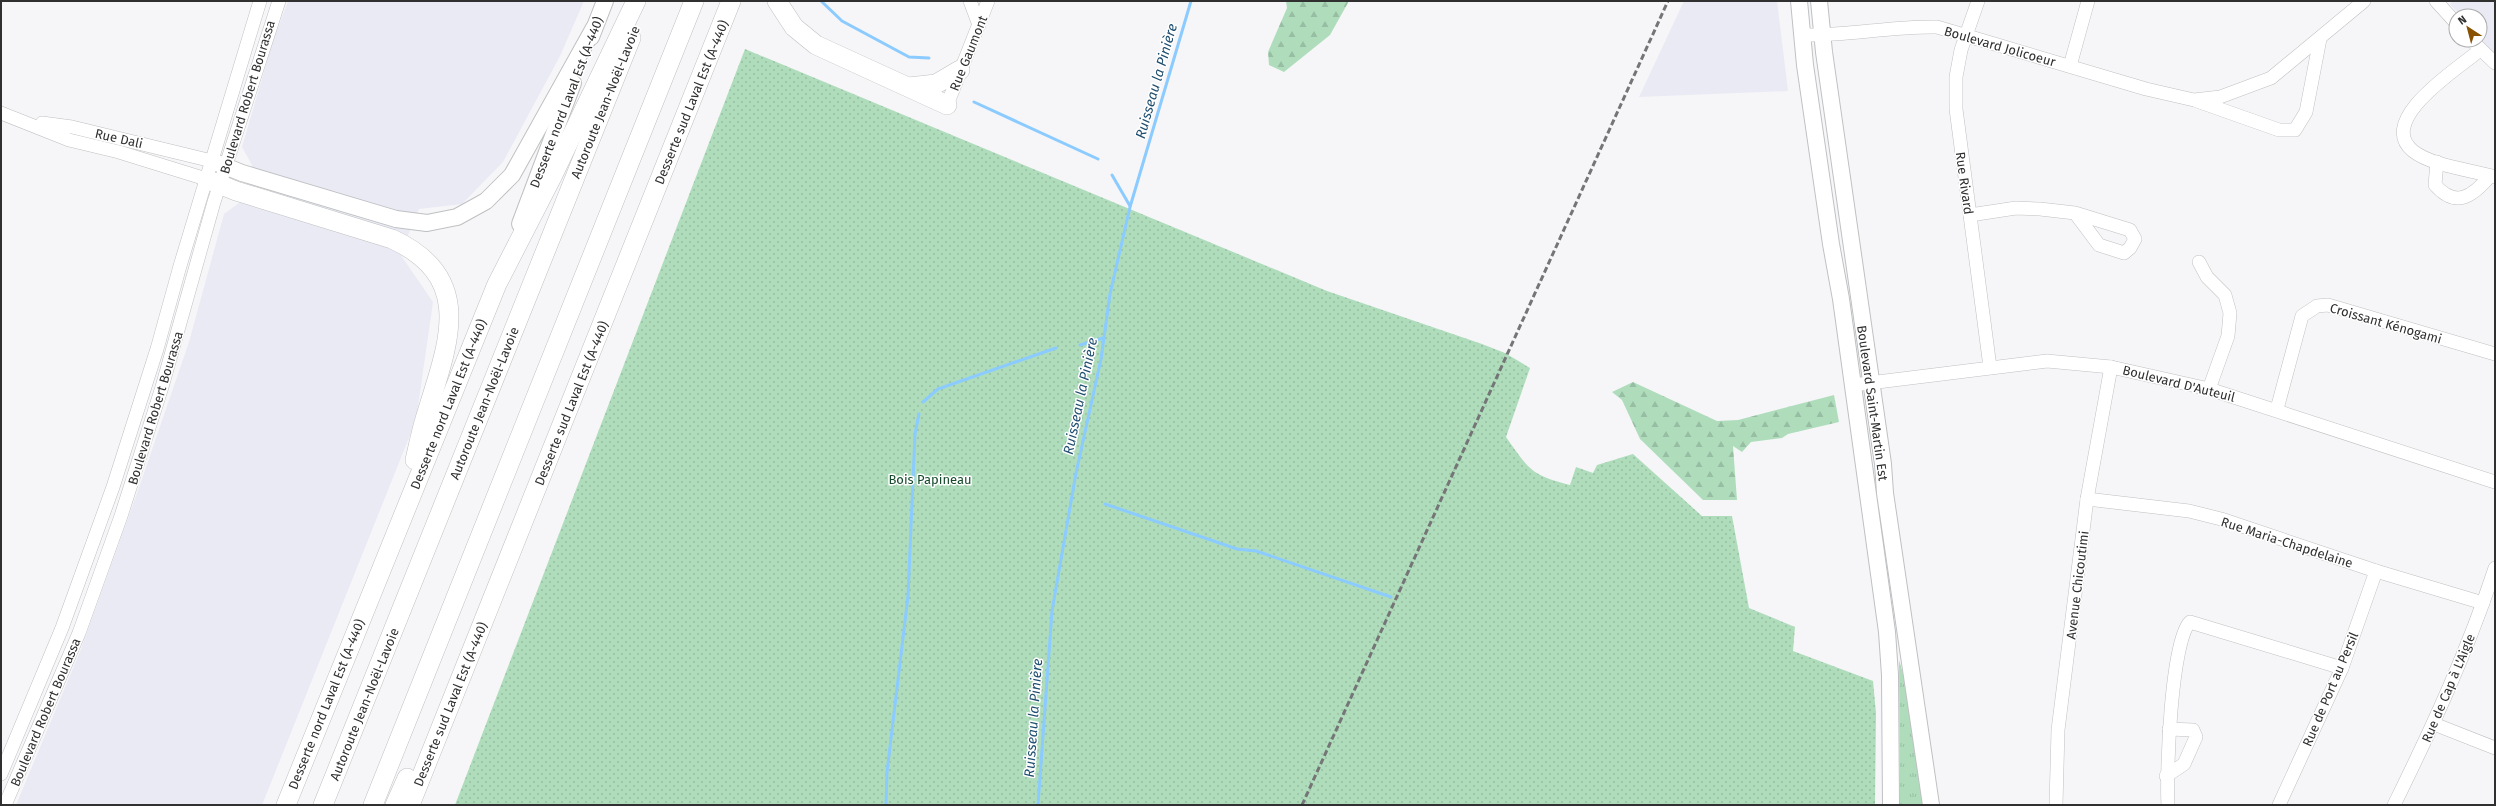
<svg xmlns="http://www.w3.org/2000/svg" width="2496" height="806" viewBox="0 0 2496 806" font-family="'Fira Sans',sans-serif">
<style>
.built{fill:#e9eaf4}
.grass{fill:url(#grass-tufts)}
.forest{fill:url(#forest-firs)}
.park{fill:url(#park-dots)}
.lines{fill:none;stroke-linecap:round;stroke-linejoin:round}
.stream{stroke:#8bcbff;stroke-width:3}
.minor-casing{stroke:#bfc0c2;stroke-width:14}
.major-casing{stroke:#bfc0c2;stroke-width:18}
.highway-casing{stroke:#bfc0c2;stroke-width:20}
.minor{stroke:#fff;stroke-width:13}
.major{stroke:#fff;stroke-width:16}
.highway{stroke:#fff;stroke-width:19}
.rail{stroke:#757577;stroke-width:3;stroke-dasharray:6 3;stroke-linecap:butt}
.labels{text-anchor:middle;stroke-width:3;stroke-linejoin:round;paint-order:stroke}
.street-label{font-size:13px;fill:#303031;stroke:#fff}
.park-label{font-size:13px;fill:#164a2b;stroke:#fff}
.water-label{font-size:14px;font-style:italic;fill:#1f4e70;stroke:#fff}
</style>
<defs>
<pattern id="grass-tufts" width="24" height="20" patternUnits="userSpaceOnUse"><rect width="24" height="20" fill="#afddbc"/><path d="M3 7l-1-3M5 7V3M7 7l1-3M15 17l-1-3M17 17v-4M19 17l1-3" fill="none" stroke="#97bea2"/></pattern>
<pattern id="forest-firs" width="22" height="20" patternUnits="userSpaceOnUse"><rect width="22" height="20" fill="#afddbc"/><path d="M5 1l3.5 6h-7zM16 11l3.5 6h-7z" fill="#97bea2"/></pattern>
<pattern id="park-dots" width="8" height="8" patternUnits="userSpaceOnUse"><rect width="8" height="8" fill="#afddbc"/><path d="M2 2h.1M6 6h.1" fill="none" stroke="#97bea2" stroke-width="1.8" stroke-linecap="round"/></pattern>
</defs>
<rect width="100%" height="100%" fill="#f6f6f8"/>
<g class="built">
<path d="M288 1H584L560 56 503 162 462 204 419 209 400 254 433 302 416 420 262 805H16L81 649 142 479 189 342 224 214 239 203 252 165 242 147 273 41Z"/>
<path d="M1684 1H1777L1788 91 1639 97Z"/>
<path d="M2453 1H2495V56L2480 39V16H2461L2450 4Z"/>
</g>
<path class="grass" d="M1899 660 1906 684 1925 805H1900Z"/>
<g class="forest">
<path d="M1286 1H1349L1330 35 1284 72 1269 65 1268 52 1287 8Z"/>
<path d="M1633 382 1717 421 1738 420 1834 395 1839 422 1788 434 1782 438 1751 442 1742 452 1733 446 1737 500H1703L1640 439 1622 400 1612 392Z"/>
</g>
<path class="park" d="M745 49 1327 291 1482 344 1505 353 1530 368 1506 437C1529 469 1530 475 1570 485L1576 467 1593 473 1597 465 1633 454 1702 516H1732L1749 608 1795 627 1793 651 1873 681 1876 713 1875 805H455Z"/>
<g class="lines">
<g class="stream">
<path d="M821 1 842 21 909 57 929 58"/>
<path d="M974 102 1098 159"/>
<path d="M1112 175 1130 206"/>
<path d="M1080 345 1103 338"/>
<path d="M923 402 938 389 1056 348"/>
<path d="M1105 504 1237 549 1256 551 1391 597"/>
<path d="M886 805 887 772 908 596 915 434 919 414"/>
<path d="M1038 805 1052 611 1076 473 1101 359 1110 294 1130 207 1191 1"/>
</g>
<defs>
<g id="minor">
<path d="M970 1 979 25"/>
<path d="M1978 1 1961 50 1956 77V109L1990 367"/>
<path d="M2436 1 2456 23"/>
<path d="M1802 35C1847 36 1892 26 1937 27L2146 89 2194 100 2220 97 2271 78 2364 1"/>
<path d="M2471 40 2495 63"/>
<path d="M2480 50C2459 68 2375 120 2413 151 2432 166 2472 170 2495 177"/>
<path d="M2070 66 2088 1"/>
<path d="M2197 101 2279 130H2295L2306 112 2320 39"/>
<path d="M947 105 988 1"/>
<path d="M1 113 69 140 119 152 206 179"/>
<path d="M42 123 72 127 212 161"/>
<path d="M2437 162 2435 185C2456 209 2473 196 2490 176"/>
<path d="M1970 215 2016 208 2040 209 2075 213 2130 230 2135 239 2130 248 2124 253 2099 245 2075 213"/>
<path d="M2199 262 2207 277 2225 295 2230 313 2228 336 2209 389"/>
<path d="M1853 385 2047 361 2111 367 2209 389 2495 482"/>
<path d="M2277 409 2302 316 2317 306 2328 305 2495 354"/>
<path d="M2087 499 2189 511 2221 519 2376 571 2483 603"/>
<path d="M2434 724 2495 748"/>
<path d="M1 774 62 628 113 487 157 349 180 266 260 1"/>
<path d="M2166 776 2184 764 2196 737 2193 730 2169 729"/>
<path d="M5 805 79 633 121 516 162 387 214 202 279 1"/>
<path d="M2056 805 2058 730 2087 499 2111 367"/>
<path d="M2168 805C2166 774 2171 641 2190 622L2342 668"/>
<path d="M2279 805 2342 668 2376 571"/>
<path d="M2394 805C2432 728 2468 650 2495 568"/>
</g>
<g id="major">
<path d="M1799 1 1805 65 1831 244 1841 299 1887 632 1890 675 1891 805"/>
<path d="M1819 1 1824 52 1883 464 1885 493 1931 805"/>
<path d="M591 37 605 1"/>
<path d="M212 161 242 173 396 219 427 223 457 217 486 201 512 175 594 28"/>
<path d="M520 224 573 83"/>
</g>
<g id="highway">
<path d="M777 1 794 27 816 45 947 105"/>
<path d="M909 87 936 84 960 70"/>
<path d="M206 179 236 191 392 239C479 279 446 348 425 419 421 432 418 447 415 460"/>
<path d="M286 805 497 284 552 177 636 1"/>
<path d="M323 805 631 38"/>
<path d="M373 805 694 1"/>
<path d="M395 805 407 778"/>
<path d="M410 805 731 1"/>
</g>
</defs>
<use href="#minor" class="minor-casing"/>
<use href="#major" class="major-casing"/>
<use href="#highway" class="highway-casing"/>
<use href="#minor" class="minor"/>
<use href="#major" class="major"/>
<use href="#highway" class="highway"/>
<path class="rail" d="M1302 805 1668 1"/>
</g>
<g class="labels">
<g class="street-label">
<text transform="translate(2000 46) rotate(16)" y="5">Boulevard Jolicoeur</text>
<text transform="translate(968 53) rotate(-68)" y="5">Rue Gaumont</text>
<text transform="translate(247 97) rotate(-73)" y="5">Boulevard Robert Bourassa</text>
<text transform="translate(566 102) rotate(-69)" y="5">Desserte nord Laval Est (A-440)</text>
<text transform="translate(605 102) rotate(-68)" y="5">Autoroute Jean-Noël-Lavoie</text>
<text transform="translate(691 102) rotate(-68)" y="5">Desserte sud Laval Est (A-440)</text>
<text transform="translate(119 138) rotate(13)" y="5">Rue Dali</text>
<text transform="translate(1965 183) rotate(82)" y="5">Rue Rivard</text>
<text transform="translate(2386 323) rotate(16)" y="5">Croissant Kénogami</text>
<text transform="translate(2179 383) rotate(14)" y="5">Boulevard D'Auteuil</text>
<text transform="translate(484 403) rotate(-68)" y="5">Autoroute Jean-Noël-Lavoie</text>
<text transform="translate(571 403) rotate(-68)" y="5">Desserte sud Laval Est (A-440)</text>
<text transform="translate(1873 403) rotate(82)" y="5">Boulevard Saint-Martin Est</text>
<text transform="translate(448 404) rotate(-68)" y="5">Desserte nord Laval Est (A-440)</text>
<text transform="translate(155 408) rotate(-73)" y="5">Boulevard Robert Bourassa</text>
<text transform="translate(2287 542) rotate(18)" y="5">Rue Maria-Chapdelaine</text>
<text transform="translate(2077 585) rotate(-83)" y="5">Avenue Chicoutimi</text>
<text transform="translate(2448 688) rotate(-67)" y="5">Rue de Cap à L'Aigle</text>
<text transform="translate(2330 689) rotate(-67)" y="5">Rue de Port au Persil</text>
<text transform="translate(326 704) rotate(-68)" y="5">Desserte nord Laval Est (A-440)</text>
<text transform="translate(364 704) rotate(-68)" y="5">Autoroute Jean-Noël-Lavoie</text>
<text transform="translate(450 704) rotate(-68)" y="5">Desserte sud Laval Est (A-440)</text>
<text transform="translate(45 712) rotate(-67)" y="5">Boulevard Robert Bourassa</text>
</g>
<g class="park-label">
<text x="930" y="484">Bois Papineau</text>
</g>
<g class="water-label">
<text transform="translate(1156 81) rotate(-74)" y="5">Ruisseau la Pinière</text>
<text transform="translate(1080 396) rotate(-78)" y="5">Ruisseau la Pinière</text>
<text transform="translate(1033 718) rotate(-86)" y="5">Ruisseau la Pinière</text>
</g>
</g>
<rect width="2496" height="806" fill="none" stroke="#303031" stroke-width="4"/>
<g transform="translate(2468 28) rotate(324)"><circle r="19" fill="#ffffff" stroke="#acacad"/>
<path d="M0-3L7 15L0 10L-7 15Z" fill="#885200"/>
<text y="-6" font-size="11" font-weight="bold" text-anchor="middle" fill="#303031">N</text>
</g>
</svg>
